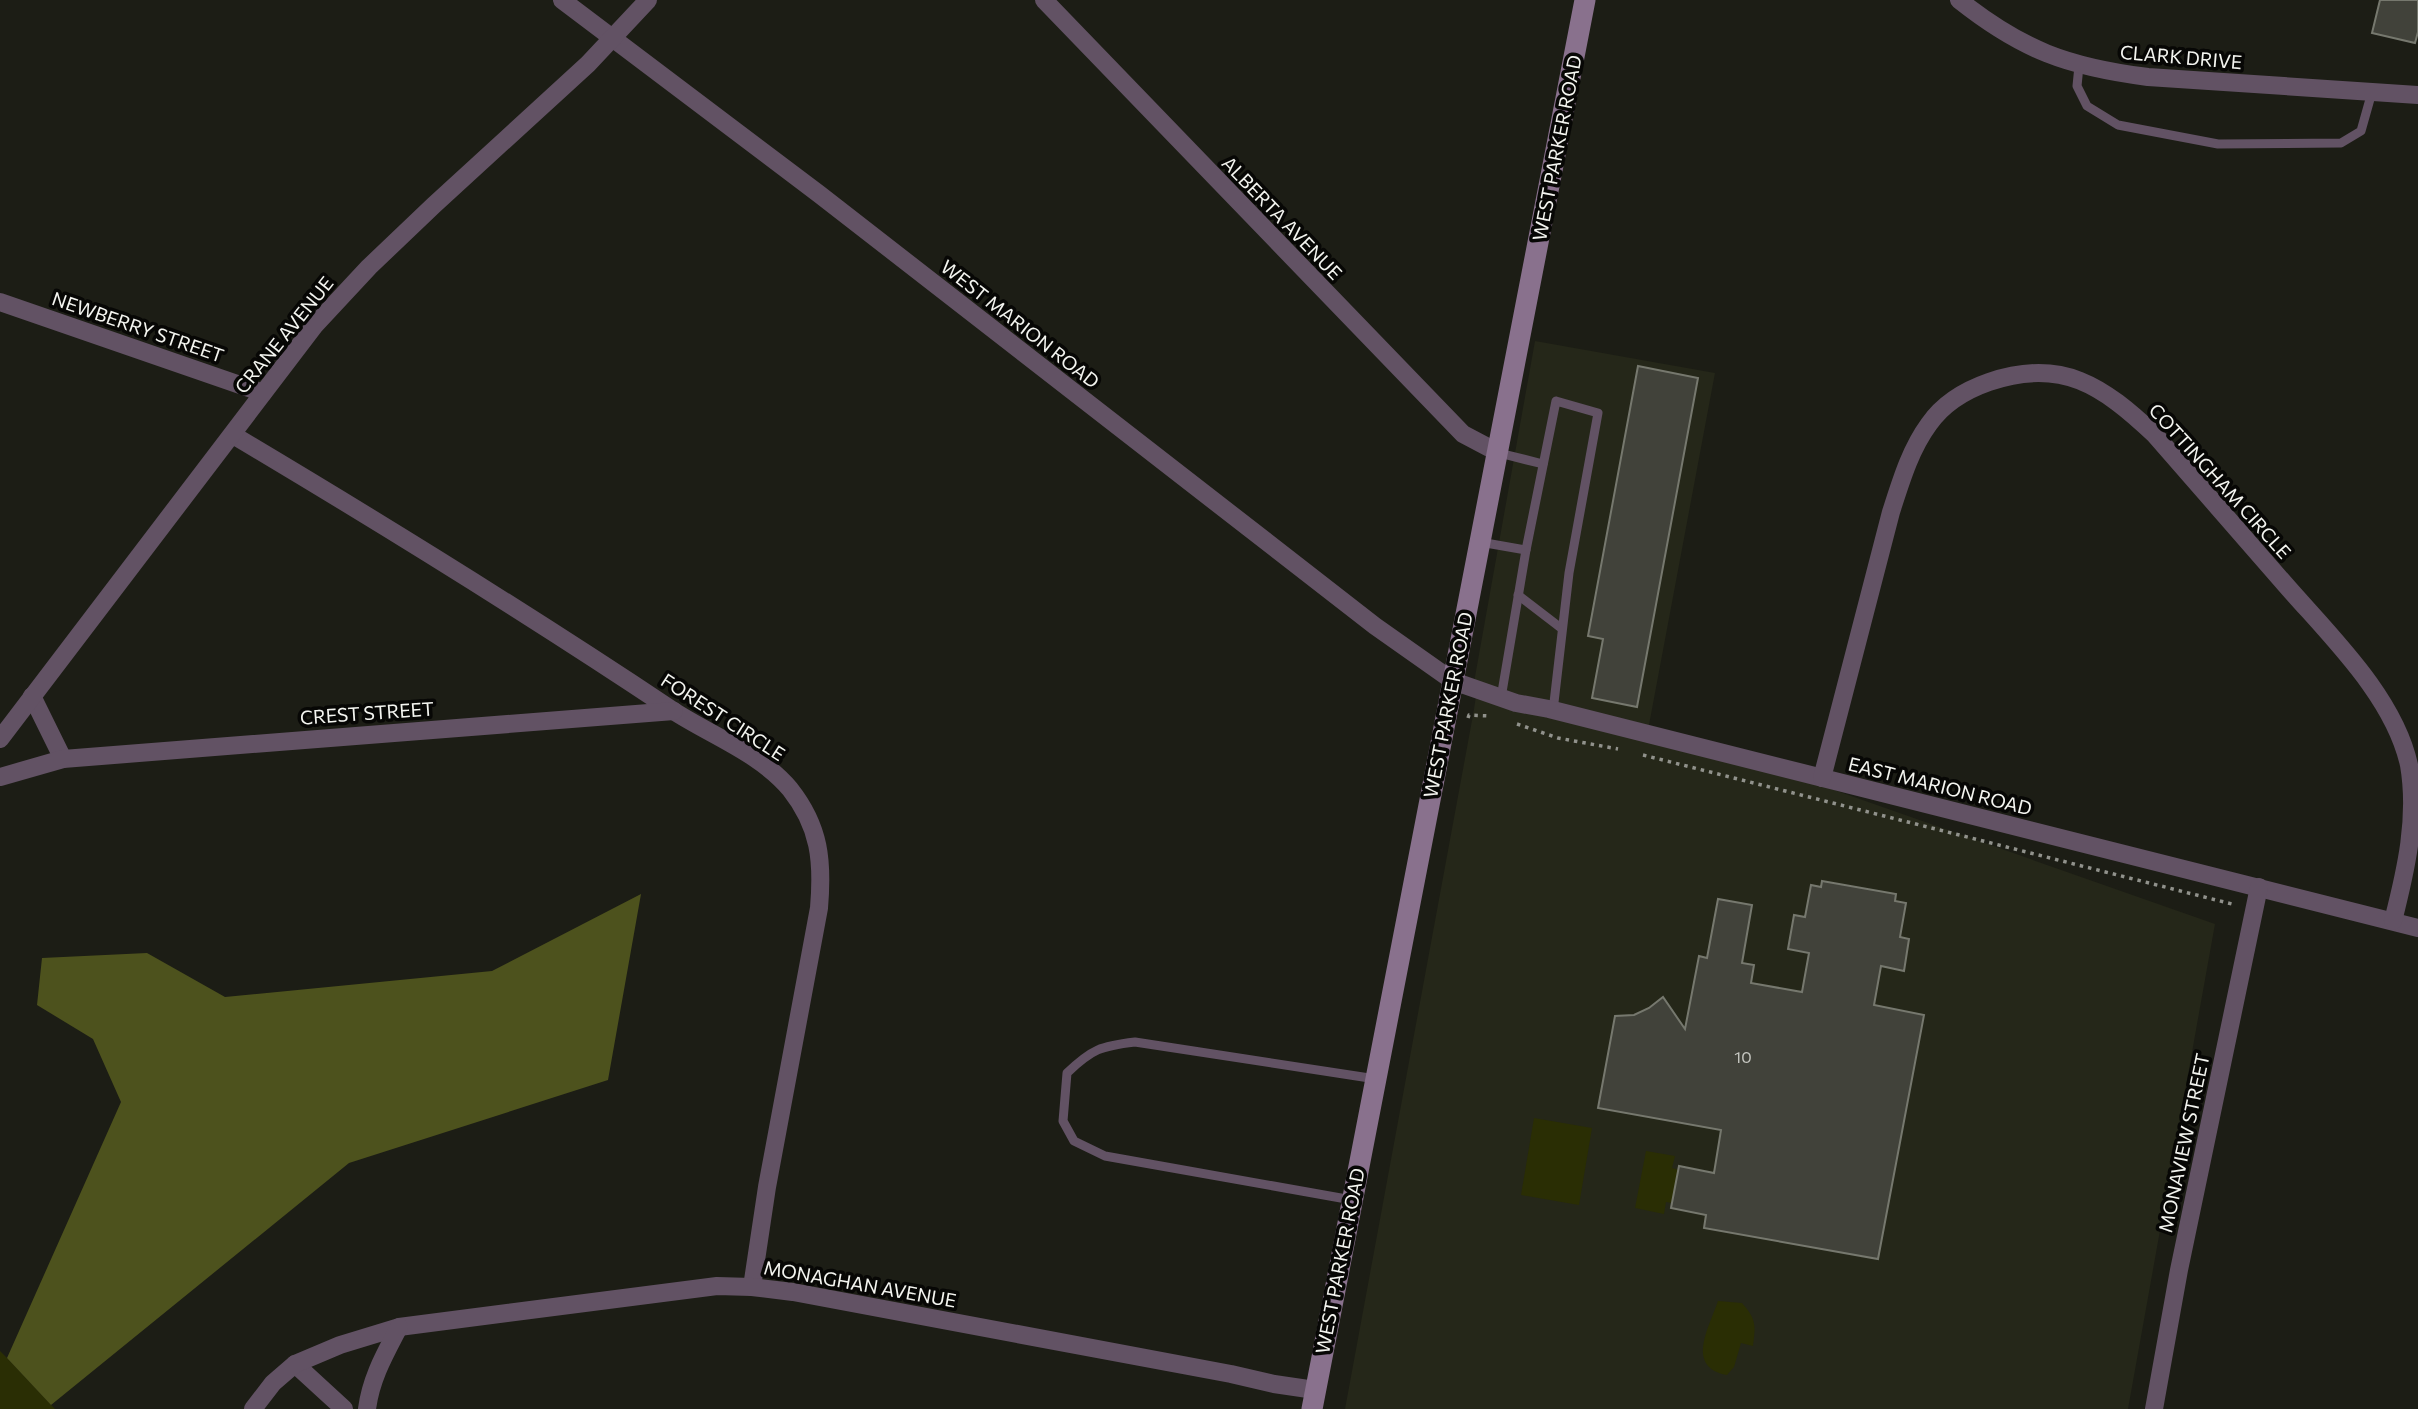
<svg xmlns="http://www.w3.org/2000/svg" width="2418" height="1409" viewBox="0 0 2418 1409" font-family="Commissioner,sans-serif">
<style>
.built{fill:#252719}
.green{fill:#2a2e04}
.forest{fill:#4d521d}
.building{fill:#41423a;stroke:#76786e;stroke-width:2}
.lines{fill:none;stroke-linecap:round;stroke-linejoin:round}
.path{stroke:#91928c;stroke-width:3.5;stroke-dasharray:3.5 5;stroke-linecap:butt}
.lane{stroke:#625264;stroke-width:9}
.street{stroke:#625264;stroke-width:18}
.secondary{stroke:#89718d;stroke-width:21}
.labels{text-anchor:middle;stroke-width:7;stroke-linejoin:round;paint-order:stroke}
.number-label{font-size:16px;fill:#c7c8c2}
.street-label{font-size:19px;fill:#f4f5f0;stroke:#070705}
</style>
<rect width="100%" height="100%" fill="#1c1d15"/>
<path class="built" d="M1535 341 1715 373 1649 725 2215 924 2128 1409H1345L1473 715 1477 690 1473 688Z"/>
<g class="green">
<path d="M1534 1118 1592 1128 1579 1205 1521 1195Z"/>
<path d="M1646 1151 1675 1156 1672 1168 1679 1170 1672 1203 1666 1202 1664 1214 1635 1208Z"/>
<path d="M1718 1301 1742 1303C1756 1319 1756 1325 1753 1346L1741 1343 1734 1367 1727 1375C1685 1367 1709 1328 1718 1301Z"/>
<path d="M0 1351 7 1358 55 1409H0Z"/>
</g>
<path class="forest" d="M641 894 608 1080 349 1163 51 1405 7 1358 121 1102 93 1039 37 1005 42 958 147 953 225 997 492 971Z"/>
<g class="building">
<path d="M2380 0H2418V32L2415 43 2372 33Z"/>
<path d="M1638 366 1698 378 1637 707 1592 698 1603 639 1588 636Z"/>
<path d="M1822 881 1896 894 1895 901 1906 903 1900 937 1909 939 1904 971 1881 966 1874 1005 1924 1015 1878 1259 1704 1228 1706 1215 1671 1208 1679 1166 1714 1173 1721 1130 1598 1108 1615 1016 1634 1015 1649 1008 1663 997 1685 1029 1699 956 1707 958 1718 899 1752 905 1742 963 1754 965 1751 983 1802 992 1809 953 1788 949 1794 915 1805 917 1811 885 1821 887Z"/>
</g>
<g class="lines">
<g class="path">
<path d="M1468 718 1469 715 1490 716"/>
<path d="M1517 724 1558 738 1618 749"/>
<path d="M1643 755 2236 905"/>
</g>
<g class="lane">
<path d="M2079 66 2077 86 2087 106 2118 125 2218 144 2341 143 2361 131 2372 92"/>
<path d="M1499 453 1543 464"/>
<path d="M1480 542 1526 550"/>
<path d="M1518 595 1561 628"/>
<path d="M1501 698 1526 550 1556 401 1598 413 1569 573 1553 711"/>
<path d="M1352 1200 1105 1156 1074 1141 1063 1121 1067 1073C1092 1049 1101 1046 1135 1042L1376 1079"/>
</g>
<g class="street">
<path d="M562 0 819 194 1375 626 1453 681 1516 703 1549 709 2418 928"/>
<path d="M1044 0 1463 434 1499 453"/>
<path d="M1959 0C2022 50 2068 67 2148 77L2418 95"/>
<path d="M0 302 263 393"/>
<path d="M233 435C381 523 528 614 672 710 710 735 760 753 790 789 820 827 823 861 819 908L767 1187 752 1287"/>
<path d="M32 696 63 759"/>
<path d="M0 739 315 325 369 267 434 205 588 64 648 0"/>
<path d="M0 777 63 759 674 711"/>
<path d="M1822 778 1891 512C1901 481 1910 450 1929 424 1943 404 1966 390 1989 382 2062 357 2103 386 2155 435 2198 484 2241 534 2284 583 2329 635 2394 696 2409 765 2418 818 2406 870 2393 921"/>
<path d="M295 1364 344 1409"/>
<path d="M253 1409 273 1383 295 1364 340 1345 399 1327 717 1286 752 1287 793 1292 1231 1374 1274 1384 1315 1390"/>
<path d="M367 1409C371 1378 385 1354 399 1327"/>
<path d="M2154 1409 2179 1270 2259 887"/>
</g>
<path class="secondary" d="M1312 1409 1585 0"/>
</g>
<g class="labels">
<g class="number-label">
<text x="1743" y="1063">10</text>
</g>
<g class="street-label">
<text transform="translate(2181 57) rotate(5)" y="7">CLARK DRIVE</text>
<text transform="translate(1557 148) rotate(-79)" y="7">WEST PARKER ROAD</text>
<text transform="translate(1282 218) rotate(46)" y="7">ALBERTA AVENUE</text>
<text transform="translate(1020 324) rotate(38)" y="7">WEST MARION ROAD</text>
<text transform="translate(138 327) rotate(19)" y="7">NEWBERRY STREET</text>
<text transform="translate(284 335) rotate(-51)" y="7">CRANE AVENUE</text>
<text transform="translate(2220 481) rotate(48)" y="7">COTTINGHAM CIRCLE</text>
<text transform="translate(1448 705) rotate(-79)" y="7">WEST PARKER ROAD</text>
<text transform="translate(367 713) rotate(-4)" y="7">CREST STREET</text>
<text transform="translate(723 717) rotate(33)" y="7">FOREST CIRCLE</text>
<text transform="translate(1940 786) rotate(14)" y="7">EAST MARION ROAD</text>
<text transform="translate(2184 1143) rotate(-78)" y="7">MONAVIEW STREET</text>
<text transform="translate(1340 1261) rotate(-79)" y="7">WEST PARKER ROAD</text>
<text transform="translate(860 1284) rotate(10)" y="7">MONAGHAN AVENUE</text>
</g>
</g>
</svg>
